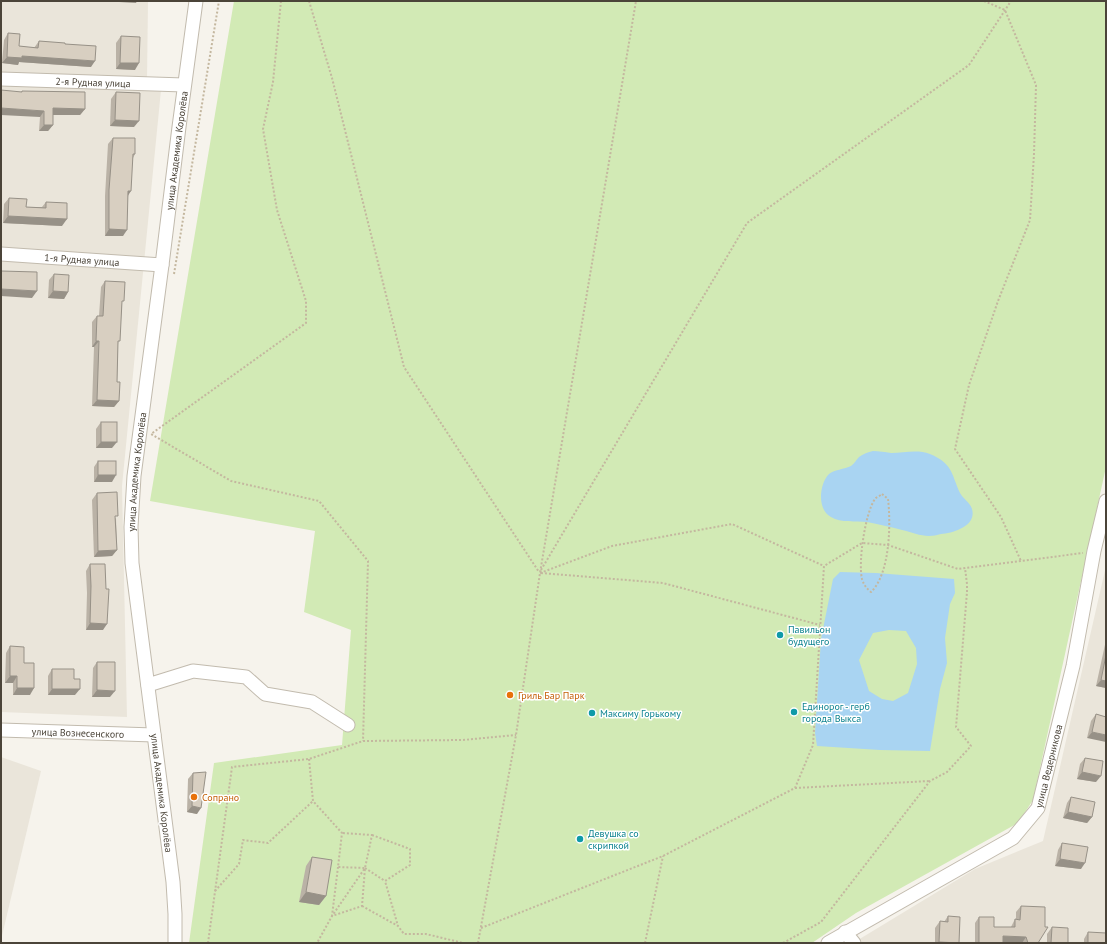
<svg xmlns="http://www.w3.org/2000/svg" width="1107" height="944" viewBox="0 0 1107 944" font-family="'PT Sans',sans-serif">
<style>
.residential{fill:#eae5da}
.green{fill:#d2eab5}
.water{fill:#a9d4f2;fill-rule:evenodd}
.lines{fill:none;stroke-linecap:round;stroke-linejoin:round}
.minor-casing{stroke:#c2bbae;stroke-width:15}
.path{stroke:#c4b79f;stroke-width:2;stroke-dasharray:2 2;stroke-linecap:butt}
.minor{stroke:#fff;stroke-width:13}
.wall{fill:#bab2a6}
.shaded-wall{fill:#979187}
.building{fill:#d8cfc1;stroke:#979187}
.culture-dot{fill:#0f9aa8;stroke:#fff;stroke-width:1.5}
.food-dot{fill:#e8710a;stroke:#fff;stroke-width:1.5}
.labels{text-anchor:middle;stroke-width:3;stroke-linejoin:round;paint-order:stroke}
.street-label{font-size:10px;fill:#4b4439;stroke:#fff}
.culture-label{font-size:10px;fill:#0d838f;stroke:#fff;text-anchor:start}
.food-label{font-size:10px;fill:#c56008;stroke:#fff;text-anchor:start}
</style>
<rect width="100%" height="100%" fill="#f6f3ec"/>
<g class="residential">
<path d="M1 1H148L147 80 1 72Z"/>
<path d="M1 85 161 90 122 486 127 717 1 712Z"/>
<path d="M1106 566V943H853L975 869 1043 841Z"/>
<path d="M1 757 41 771 1 940Z"/>
</g>
<path class="green" d="M234 1H1106V467L1033 800 1018 823 856 913 812 943H189L214 763 342 745 351 630 304 612 315 531 150 501Z"/>
<g class="water">
<path d="M873 451C879 451 885 452 891 453 904 453 917 449 930 454 953 464 951 473 960 493 963 499 970 502 972 509 977 526 953 533 941 534 937 535 933 536 929 536 920 536 911 532 902 530 891 527 878 524 867 522 856 521 841 523 831 517 817 510 819 484 829 474 833 470 845 469 851 466 855 463 856 460 859 457 863 454 868 452 873 451Z"/>
<path d="M840 572 876 573 954 579 955 593 950 604 945 638 947 663 940 689 930 751 880 750 817 746 815 733 821 639 833 579ZM889 630 906 631 916 648 917 664 908 693 893 701 882 699 869 691 859 660 873 633Z"/>
</g>
<g class="lines">
<defs>
<g id="minor">
<path id="s1" d="M1 79 184 85"/>
<path id="s2" d="M1 254 162 265"/>
<path d="M148 685 193 671 246 677 265 694 312 702 348 725"/>
<path id="s3" d="M1 730 154 735"/>
<path d="M845 932 854 943"/>
<path id="s4" d="M175 943V914L173 882 132 563 131 527 134 476 162 265 179 127 196 1"/>
<path id="s5" d="M828 943 1013 838 1038 808 1073 666 1094 551 1106 501"/>
</g>
</defs>
<use href="#minor" class="minor-casing"/>
<g class="path">
<path d="M281 1 273 82 263 129 277 210 306 301V323L151 434 231 481 319 501 368 561 363 741"/>
<path d="M309 1 332 78 404 367 539 572"/>
<path d="M984 1 1005 10 1036 85 1034 154 1030 220 998 301 969 385 955 449 1001 517 1021 561"/>
<path d="M174 274 219 1"/>
<path d="M882 494 888 499C891 524 890 574 871 592 866 588 864 585 862 579 858 563 865 513 875 499 876 497 880 496 882 494Z"/>
<path d="M541 570 747 223 969 65 1011 1"/>
<path d="M540 573 612 546 732 524 824 566"/>
<path d="M541 573 663 583 820 625"/>
<path d="M309 759 313 801 342 833 338 867 365 868 332 916 317 943"/>
<path d="M795 788 930 781"/>
<path d="M372 835 410 849V865L385 881 398 926"/>
<path d="M338 867 332 916 362 906 365 868 372 835 342 833"/>
<path d="M365 868 385 881"/>
<path d="M215 891 239 864 243 840 268 843 313 801"/>
<path d="M362 906 398 926 404 934H426L463 943"/>
<path d="M481 928 663 856 795 788 813 745 824 566 862 543 888 545 958 569 1083 553"/>
<path d="M208 943 232 767 309 759 363 741 463 740 516 735"/>
<path d="M478 943 516 735 540 573 636 1"/>
<path d="M645 943 663 856"/>
<path d="M783 943 821 922 930 781 947 772 971 746 956 727 967 592V584L965 568"/>
</g>
<use href="#minor" class="minor"/>
</g>
<g class="wall">
<path d="M8 33 19 46 34 48 39 41 65 44 91 67 19 62 18 65 2 63 4 40Z"/>
<path d="M121 36 135 70 116 69V43Z"/>
<path d="M22 91 85 109 80 115H53V125L48 131H39L40 117 21 92Z"/>
<path d="M116 92 134 127 110 126 111 99Z"/>
<path d="M113 138 135 154 133 158 123 236H105V196L108 144Z"/>
<path d="M9 198 26 207H42L46 202 62 226 3 223 4 204Z"/>
<path d="M54 274 68 292 64 299 48 298 49 280Z"/>
<path d="M105 281 122 305 118 345 117 382 119 401 114 407 92 406 94 347H92V322L97 316H99L101 287Z"/>
<path d="M101 422 112 448H96V429Z"/>
<path d="M98 461 112 482H94V467Z"/>
<path d="M97 493 116 519 117 550 112 556 94 557 92 500Z"/>
<path d="M90 564 103 630H86L87 593 86 571Z"/>
<path d="M1106 640V688L1096 686Z"/>
<path d="M10 646 24 663 30 695H13V683H5L6 653Z"/>
<path d="M97 662 110 697H92L93 668Z"/>
<path d="M52 669 75 695H48V676Z"/>
<path d="M1096 714 1106 717 1087 738 1091 721Z"/>
<path d="M1085 758 1096 782 1077 779 1080 764Z"/>
<path d="M193 773 197 814 187 812 188 779Z"/>
<path d="M1071 797 1092 817 1087 823 1063 818 1067 803Z"/>
<path d="M1062 843 1081 869 1055 866 1058 850Z"/>
<path d="M312 857 326 896 319 905 299 902 306 866Z"/>
<path d="M1021 906 1038 943 1003 942V943H975V923L979 917 994 927H1011L1015 919H1016V912Z"/>
<path d="M948 916 959 943H935V928L940 921 944 922Z"/>
<path d="M1052 927 1068 943H1047V934Z"/>
<path d="M1088 932 1106 943H1084V939Z"/>
</g>
<g class="shaded-wall">
<path d="M120 1H137L136 3 119 2Z"/>
<path d="M22 56 95 61 91 67 19 62 18 65 2 63 7 57Z"/>
<path d="M120 63H139L135 70 116 69Z"/>
<path d="M1 108 44 111 40 117 1 115Z"/>
<path d="M53 108 85 109 80 115H49Z"/>
<path d="M115 120 139 121 134 127 110 126Z"/>
<path d="M44 125H53L48 131H39Z"/>
<path d="M128 191H131L127 197Z"/>
<path d="M8 216 67 219 62 226 3 223Z"/>
<path d="M109 229 127 230 123 236H105Z"/>
<path d="M1 289 37 291 32 298 1 296Z"/>
<path d="M53 291 68 292 64 299 48 298Z"/>
<path d="M96 341H99L94 347H92Z"/>
<path d="M97 400 119 401 114 407 92 406Z"/>
<path d="M101 442H117L112 448H96Z"/>
<path d="M98 475H116L112 482H94Z"/>
<path d="M117 550 112 556 94 557 98 551Z"/>
<path d="M90 623 107 624 103 630H86Z"/>
<path d="M10 676H17L13 683H5Z"/>
<path d="M1101 680 1106 681V688L1096 686Z"/>
<path d="M17 688H34L30 695H13Z"/>
<path d="M52 689H80L75 695H48Z"/>
<path d="M97 690 115 691 110 697H92Z"/>
<path d="M1092 732 1106 735V742L1087 738Z"/>
<path d="M1082 772 1101 776 1096 782 1077 779Z"/>
<path d="M192 806 201 808 197 814 187 812Z"/>
<path d="M1068 812 1092 817 1087 823 1063 818Z"/>
<path d="M1060 859 1085 863 1081 869 1055 866Z"/>
<path d="M306 892 326 896 319 905 299 902Z"/>
<path d="M1003 936 1026 937 1022 943 998 942Z"/>
<path d="M939 942 958 943H938Z"/>
</g>
<g class="building">
<path d="M8 33 20 34 19 46 38 48 39 41 65 43V44L96 46 95 61 22 56V58L7 57Z"/>
<path d="M121 36 140 37 139 63H120Z"/>
<path d="M1 90 22 92V91L85 92V109L53 108V125H44V111L1 108Z"/>
<path d="M116 92 140 93 139 121 115 120Z"/>
<path d="M113 138H135V154H133L131 191H128L127 230 109 229V190Z"/>
<path d="M9 198 27 199 26 207 46 208V202L67 203V219L8 216Z"/>
<path d="M1 271 37 272V291L1 289Z"/>
<path d="M54 274 69 275 68 292 53 291Z"/>
<path d="M105 281 125 282 124 301H122L120 341H118L117 382H120L119 401 97 400 99 341H96L97 316H103Z"/>
<rect x="101" y="422" width="16" height="20"/>
<rect x="98" y="461" width="18" height="14"/>
<path d="M117 492 118 516H115L117 550 98 551 97 493Z"/>
<path d="M90 564H105L106 589H109L107 624 90 623 91 586Z"/>
<path d="M10 646 24 647V663H34V688H17V676H10Z"/>
<path d="M1106 655V681L1101 680Z"/>
<path d="M97 662H115V691L97 690Z"/>
<path d="M52 669H74V679H80V689H52Z"/>
<path d="M1096 714 1106 717V735L1092 732Z"/>
<path d="M1085 758 1103 761 1101 776 1082 772Z"/>
<path d="M206 772 201 808 192 806 193 773Z"/>
<path d="M1071 797 1095 802 1092 817 1068 812Z"/>
<path d="M1062 843 1088 847 1085 863 1060 859Z"/>
<path d="M312 857 332 860 326 896 306 892Z"/>
<path d="M1021 906 1045 907V927H1048L1038 943H1028L1026 937 1003 936V943H979V917H994V927H1015V919L1020 920Z"/>
<path d="M948 916 960 917 959 943 939 942 940 921 948 922Z"/>
<path d="M1052 927 1068 928V943H1051Z"/>
<path d="M1088 932 1106 933V943H1088Z"/>
</g>
<g class="culture-dot">
<circle cx="780" cy="635" r="4"/>
<circle cx="794" cy="712" r="4"/>
<circle cx="592" cy="713" r="4"/>
<circle cx="580" cy="839" r="4"/>
</g>
<g class="food-dot">
<circle cx="510" cy="695" r="4"/>
<circle cx="194" cy="797" r="4"/>
</g>
<g class="labels">
<g class="street-label">
<text dy="4" stroke="none"><textPath href="#s1" startOffset="92">2-я Рудная улица</textPath></text>
<text dy="4" stroke="none"><textPath href="#s4" startOffset="798">улица Академика Королёва</textPath></text>
<text dy="4" stroke="none"><textPath href="#s2" startOffset="81">1-я Рудная улица</textPath></text>
<text dy="4" stroke="none"><textPath href="#s4" startOffset="474">улица Академика Королёва</textPath></text>
<text dy="4" stroke="none"><textPath href="#s3" startOffset="77">улица Вознесенского</textPath></text>
<text dy="4" stroke="none"><textPath href="#s5" startOffset="295">улица Ведерникова</textPath></text>
<text transform="translate(162 793) rotate(83)" y="4">улица Академика Королёва</text>
</g>
<g class="culture-label">
<text x="788" y="633">Павильон<tspan x="788" dy="12">будущего</tspan></text>
<text x="802" y="710">Единорог - герб<tspan x="802" dy="12">города Выкса</tspan></text>
<text x="600" y="717">Максиму Горькому</text>
<text x="588" y="837">Девушка со<tspan x="588" dy="12">скрипкой</tspan></text>
</g>
<g class="food-label">
<text x="518" y="699">Гриль Бар Парк</text>
<text x="202" y="801">Сопрано</text>
</g>
</g>
<rect width="1107" height="944" fill="none" stroke="#4b4439" stroke-width="4"/>
</svg>
